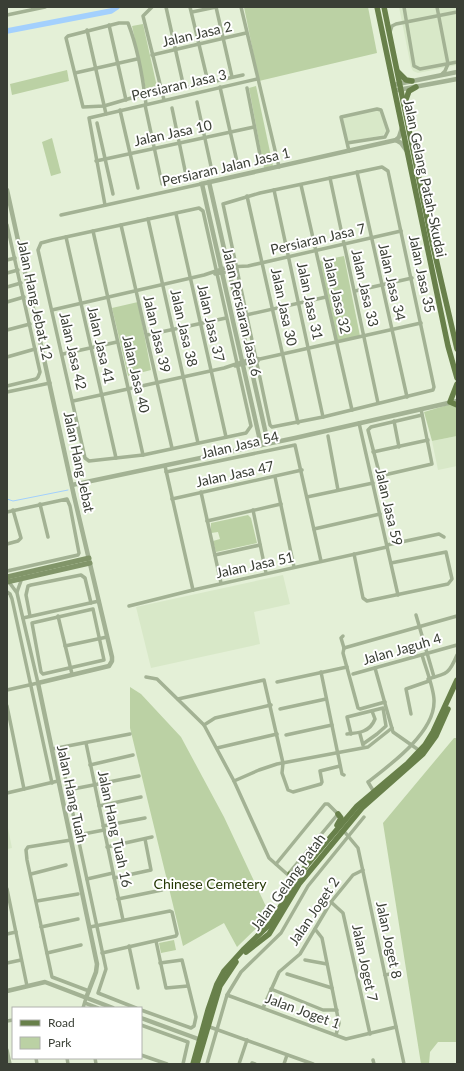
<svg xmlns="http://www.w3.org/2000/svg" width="464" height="1071" viewBox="0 0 464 1071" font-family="Lato,sans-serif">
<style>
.built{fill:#d8e8c8}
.green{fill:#bbd1a4}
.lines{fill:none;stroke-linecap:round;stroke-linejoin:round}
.stream{stroke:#a3d0fd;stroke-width:1}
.river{stroke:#a3d0fd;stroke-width:5.5}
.minor{stroke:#a3b294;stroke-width:3.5}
.tertiary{stroke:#a3b294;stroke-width:4.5}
.secondary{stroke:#819569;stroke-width:5}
.primary{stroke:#68804a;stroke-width:5.5}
.labels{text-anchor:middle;stroke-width:4;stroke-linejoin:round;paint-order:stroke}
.street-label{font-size:14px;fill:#3a3f35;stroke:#fff}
.park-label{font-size:14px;fill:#243704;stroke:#fff}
</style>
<rect width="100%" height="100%" fill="#e4f0d7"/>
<g class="built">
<path d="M399 7H457V65L418 73 413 71 411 67Z"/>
<path d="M377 109 381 111 386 131 383 135 350 142 347 141 343 117Z"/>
<path d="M457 436V466L438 470 432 441Z"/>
<path d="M283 575 290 604 254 612 260 644 151 668 136 607Z"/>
<path d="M7 823 12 848 7 849Z"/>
</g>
<g class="green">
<path d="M244 7H368L377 53 259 81Z"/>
<path d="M143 24 157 87 146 90 132 26Z"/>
<path d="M67 70 69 81 12 95 10 84Z"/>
<path d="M256 86 273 166 264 168 249 88Z"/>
<path d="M52 138 61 173 51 176 42 142Z"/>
<path d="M344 256 360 336 335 341 319 261Z"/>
<path d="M138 302 151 370 128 376 112 308Z"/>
<path d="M451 404 457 408V436L432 441 424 412Z"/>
<path d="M248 515 251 518 257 543 216 552 213 541 220 539 218 532 211 533V523Z"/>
<path d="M130 687 141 694 181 737 224 817 270 915 237 947 224 923 183 946 130 728Z"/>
<path d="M454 738H457V1042H438L430 1052 429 1064H421L383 823Z"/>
<path d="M174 940 176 950 161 953 159 943Z"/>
</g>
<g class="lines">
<path class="stream" d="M7 499 13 501 68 490"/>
<path class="river" d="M7 31 111 11 117 7"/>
<g class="minor">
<path d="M152 7 143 16 164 100"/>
<path d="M166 7 184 88 243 75"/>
<path d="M190 7 208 82"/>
<path d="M216 7 232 77"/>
<path d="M241 7 279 167"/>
<path d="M404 7 414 66 420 69 457 62"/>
<path d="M437 7 448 64 445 71 441 75"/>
<path d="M192 12 216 7"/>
<path d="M7 15 45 7"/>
<path d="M109 25 126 100"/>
<path d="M87 30 106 114"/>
<path d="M390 32 392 26 396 24 457 12"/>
<path d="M152 55 246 33"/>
<path d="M75 73 137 59"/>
<path d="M220 87 238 166"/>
<path d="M247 88 261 160"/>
<path d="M145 94 104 106 83 107 66 38 68 36 119 23H128C137 46 143 79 146 104"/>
<path d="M197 102 212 171"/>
<path d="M145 105 162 184"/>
<path d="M172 108 187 180"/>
<path d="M120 110 138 188"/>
<path d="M97 123 113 194"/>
<path d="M347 143 385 137 388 131 381 110 377 109 341 117 349 151"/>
<path d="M96 161 254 127"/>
<path d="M382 167 388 171 434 387 433 390 323 417 272 427 270 425 223 204 260 193Z"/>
<path d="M357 172 407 397"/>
<path d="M330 178 378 403"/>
<path d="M301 185 352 410"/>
<path d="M274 190 323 417"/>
<path d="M247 196 298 423"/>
<path d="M105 205 89 118 257 79"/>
<path d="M199 208 203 211 251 426 246 433 143 455 89 461 85 458 38 250 41 243 52 240Z"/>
<path d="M176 214 226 437"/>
<path d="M61 215 201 184"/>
<path d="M148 219 198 443"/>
<path d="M7 225 40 372 38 377 36 379 7 386"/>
<path d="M121 225 172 448"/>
<path d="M93 231 143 455"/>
<path d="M66 237 116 458"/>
<path d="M7 260 15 258"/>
<path d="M7 273 18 270"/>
<path d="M215 274 237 270"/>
<path d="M7 287 21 283"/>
<path d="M355 291 412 278"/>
<path d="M7 302 24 297"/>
<path d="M52 310 204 275 228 267 248 266 401 231"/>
<path d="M246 315 326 297"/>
<path d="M7 330 30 324"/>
<path d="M147 335 226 318"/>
<path d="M63 354 117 342"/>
<path d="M7 357 35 349"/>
<path d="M235 366 258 361"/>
<path d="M7 392 50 383"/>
<path d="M73 401 224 368 254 358 260 359 421 323"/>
<path d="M421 409 432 464 380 476 368 430 371 427 422 415"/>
<path d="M394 421 399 447"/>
<path d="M359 423 398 595"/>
<path d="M328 436 338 490"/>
<path d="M373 452 428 440"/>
<path d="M165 466 193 590"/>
<path d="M166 472 295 445 321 561"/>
<path d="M275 477 294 567"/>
<path d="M201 492 221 583"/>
<path d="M307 497 373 483"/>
<path d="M172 499 302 470"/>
<path d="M40 504 48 537"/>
<path d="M253 510 266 573"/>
<path d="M7 512 67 499 70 506 79 553 78 555 7 571"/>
<path d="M207 521 281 504"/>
<path d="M314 529 380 514"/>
<path d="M7 544 18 541 21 538 13 510"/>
<path d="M387 545 439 534 444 537"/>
<path d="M354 554 363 598 367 601 448 584 452 579 446 552 391 563"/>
<path d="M215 555 260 545"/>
<path d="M7 592 10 594 12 599 52 783"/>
<path d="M17 592 22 578"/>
<path d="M129 606 193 590 387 547"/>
<path d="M93 609 104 660 43 674 41 672 32 623Z"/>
<path d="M416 615 434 677"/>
<path d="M30 616 26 595 28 586 31 585 81 575 85 578 91 603"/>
<path d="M58 616 72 674"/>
<path d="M23 618 99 601"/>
<path d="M343 636 341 638 344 648"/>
<path d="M65 646 107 637"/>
<path d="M344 648 457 616"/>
<path d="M344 648 343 653 358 708 360 709 385 702"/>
<path d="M375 668 393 732 420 751"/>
<path d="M321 672 342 774 344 775"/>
<path d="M353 674 457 645"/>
<path d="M146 677 157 679 204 725 234 781 269 858 296 882"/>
<path d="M428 679C447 674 449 674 457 655"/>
<path d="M277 682 347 667"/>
<path d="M7 690 38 683 17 593 9 582"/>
<path d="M178 699 264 680 283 763 282 773 288 790 293 792 321 784 322 782 320 771 340 766"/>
<path d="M7 706 24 789"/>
<path d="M280 709 326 699"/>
<path d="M411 714 406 689 429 681"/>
<path d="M204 725 215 718 271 705"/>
<path d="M347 734C359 733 370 732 375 719L372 711"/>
<path d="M351 734 347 717 383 708 386 726 377 734 363 744"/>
<path d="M360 734 363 745"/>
<path d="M286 735 332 725"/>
<path d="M86 743 123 920"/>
<path d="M59 748 106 969 98 993 136 1008"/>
<path d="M217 748 277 734"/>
<path d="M52 749 130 734"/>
<path d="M90 765 133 755"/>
<path d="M234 781 259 770 277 764 368 747 392 728"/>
<path d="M68 790 139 776"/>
<path d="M374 792 368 782C390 765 434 733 434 702 435 691 425 666 422 655"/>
<path d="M7 793 58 781"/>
<path d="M99 806 141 797"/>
<path d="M103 826 145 818"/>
<path d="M343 830 358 848 404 1064"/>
<path d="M78 835 104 830"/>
<path d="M71 840 28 847 26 850 27 860 52 977 89 991"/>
<path d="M107 847 152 837"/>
<path d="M276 864 325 804H328L338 814 289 873"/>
<path d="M31 874 66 865"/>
<path d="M114 878 151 870 145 839"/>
<path d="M87 879 113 873"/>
<path d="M7 889 27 986"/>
<path d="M118 899 162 890"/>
<path d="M37 901 78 894"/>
<path d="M331 902 343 913 370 1034"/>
<path d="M41 927 78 919"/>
<path d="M90 927 170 911 172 912 177 934 176 936 102 953"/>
<path d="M315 929 322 938 339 1023 336 1035"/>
<path d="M7 934 16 932"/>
<path d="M156 941 166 988 188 986"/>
<path d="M129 946 138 988"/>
<path d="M47 953 81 945"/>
<path d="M305 960 327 964"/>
<path d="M7 963 21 960"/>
<path d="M287 974 332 988"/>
<path d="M385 975 400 972"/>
<path d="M271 989 323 1010H337"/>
<path d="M227 995 346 1039 396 1027"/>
<path d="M85 1003 98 1008"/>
<path d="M83 1008 86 998"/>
<path d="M263 1008 279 972 300 954 331 902 353 875 363 870"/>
<path d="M141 1010 191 1028 194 1026 196 1017 182 960 160 963"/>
<path d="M7 1021 13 1020"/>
<path d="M141 1025 188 1042 183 1064"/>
<path d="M207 1026 313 1064"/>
<path d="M7 1050 10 1064"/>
<path d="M141 1055 167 1064"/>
<path d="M36 1058 37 1064"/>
<path d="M67 1058 68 1064"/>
<path d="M95 1058 96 1064"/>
<path d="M373 1060 374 1064"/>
<path d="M252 1063 255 1064"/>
<path d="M207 1064 227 995 241 972 281 933 308 886 364 817"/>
<path d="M239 1064 247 1040"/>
<path d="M284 1064 287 1055"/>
</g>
<g class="tertiary">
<path d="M393 85 457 72"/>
<path d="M398 90 457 79"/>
<path d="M396 140 401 143 406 150"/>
<path d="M396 140 399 137 402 128"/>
<path d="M209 182 268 443"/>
<path d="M201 184 396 140"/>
<path d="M202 184 261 445"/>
<path d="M7 190 74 496 112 657V661L109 666 38 683 97 964 96 972 86 998"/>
<path d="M72 485 295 438 457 401"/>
<path d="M7 991 45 982 113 1008"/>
<path d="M141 1018 201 1040"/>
</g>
<g class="secondary">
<path d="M7 577 89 558"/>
<path d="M7 582 90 563"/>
</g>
<g class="primary">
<path d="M377 7 448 346 457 378"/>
<path d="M384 7 430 233 457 349"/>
<path d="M398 72 406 80 412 81"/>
<path d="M405 102 409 91 416 87"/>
<path d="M457 384 450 402 457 405"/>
<path d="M337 825 341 818 338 814"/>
<path d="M290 874H296L300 870"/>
<path d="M246 952 269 934 299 884 362 808 423 754 436 736 448 709"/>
<path d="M193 1064 208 1010 217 984 224 971 243 950 271 923 295 881 306 866 357 806 408 763 425 745 433 732 457 680"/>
<path d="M197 1064 220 986 236 962"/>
</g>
</g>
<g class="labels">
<g class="street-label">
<text transform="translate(197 34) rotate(-13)" y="5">Jalan Jasa 2</text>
<text transform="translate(179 85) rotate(-13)" y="5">Persiaran Jasa 3</text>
<text transform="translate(173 133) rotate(-12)" y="5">Jalan Jasa 10</text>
<text transform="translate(226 167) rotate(-13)" y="5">Persiaran Jalan Jasa 1</text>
<text transform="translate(425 178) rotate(78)" y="5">Jalan Gelang Patah-Skudai</text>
<text transform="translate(318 239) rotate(-13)" y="5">Persiaran Jasa 7</text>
<text transform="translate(422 274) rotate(78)" y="5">Jalan Jasa 35</text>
<text transform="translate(392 282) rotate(77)" y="5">Jalan Jasa 34</text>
<text transform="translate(365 288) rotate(77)" y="5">Jalan Jasa 33</text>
<text transform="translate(337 295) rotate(77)" y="5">Jalan Jasa 32</text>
<text transform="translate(35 300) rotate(78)" y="5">Jalan Hang Jebat 12</text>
<text transform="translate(310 301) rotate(78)" y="5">Jalan Jasa 31</text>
<text transform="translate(284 307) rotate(78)" y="5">Jalan Jasa 30</text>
<text transform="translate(242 312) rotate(77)" y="5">Jalan Persiaran Jasa 6</text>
<text transform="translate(211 323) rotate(77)" y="5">Jalan Jasa 37</text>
<text transform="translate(184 328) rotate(77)" y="5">Jalan Jasa 38</text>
<text transform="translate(157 334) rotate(77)" y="5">Jalan Jasa 39</text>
<text transform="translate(101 345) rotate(77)" y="5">Jalan Jasa 41</text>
<text transform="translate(73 351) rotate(77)" y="5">Jalan Jasa 42</text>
<text transform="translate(136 374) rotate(77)" y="5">Jalan Jasa 40</text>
<text transform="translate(240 445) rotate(-13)" y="5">Jalan Jasa 54</text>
<text transform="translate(79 462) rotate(78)" y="5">Jalan Hang Jebat</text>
<text transform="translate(235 474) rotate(-12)" y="5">Jalan Jasa 47</text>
<text transform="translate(389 507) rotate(77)" y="5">Jalan Jasa 59</text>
<text transform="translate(255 565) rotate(-12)" y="5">Jalan Jasa 51</text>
<text transform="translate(402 649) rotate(-16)" y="5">Jalan Jaguh 4</text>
<text transform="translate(72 794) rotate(78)" y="5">Jalan Hang Tuah</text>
<text transform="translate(115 829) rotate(78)" y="5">Jalan Hang Tuah 16</text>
<text transform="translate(288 882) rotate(-54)" y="5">Jalan Gelang Patah</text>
<text transform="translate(314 911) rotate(-56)" y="5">Jalan Joget 2</text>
<text transform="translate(389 940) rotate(78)" y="5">Jalan Joget 8</text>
<text transform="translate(365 963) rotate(78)" y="5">Jalan Joget 7</text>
<text transform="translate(303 1011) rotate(20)" y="5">Jalan Joget 1</text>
</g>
<g class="park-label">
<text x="210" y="889">Chinese Cemetery</text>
</g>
</g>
<rect width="464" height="1071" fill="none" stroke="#3a3f35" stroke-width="16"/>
<rect x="12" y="1007" width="130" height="52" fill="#ffffff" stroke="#b0b2ae"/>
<rect x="20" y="1020" width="20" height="6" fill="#68804a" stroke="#b0b2ae"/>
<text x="48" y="1027" font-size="12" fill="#3a3f35">Road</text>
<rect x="20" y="1037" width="20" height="12" fill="#bbd1a4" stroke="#b0b2ae"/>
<text x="48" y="1047" font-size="12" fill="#3a3f35">Park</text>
</svg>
